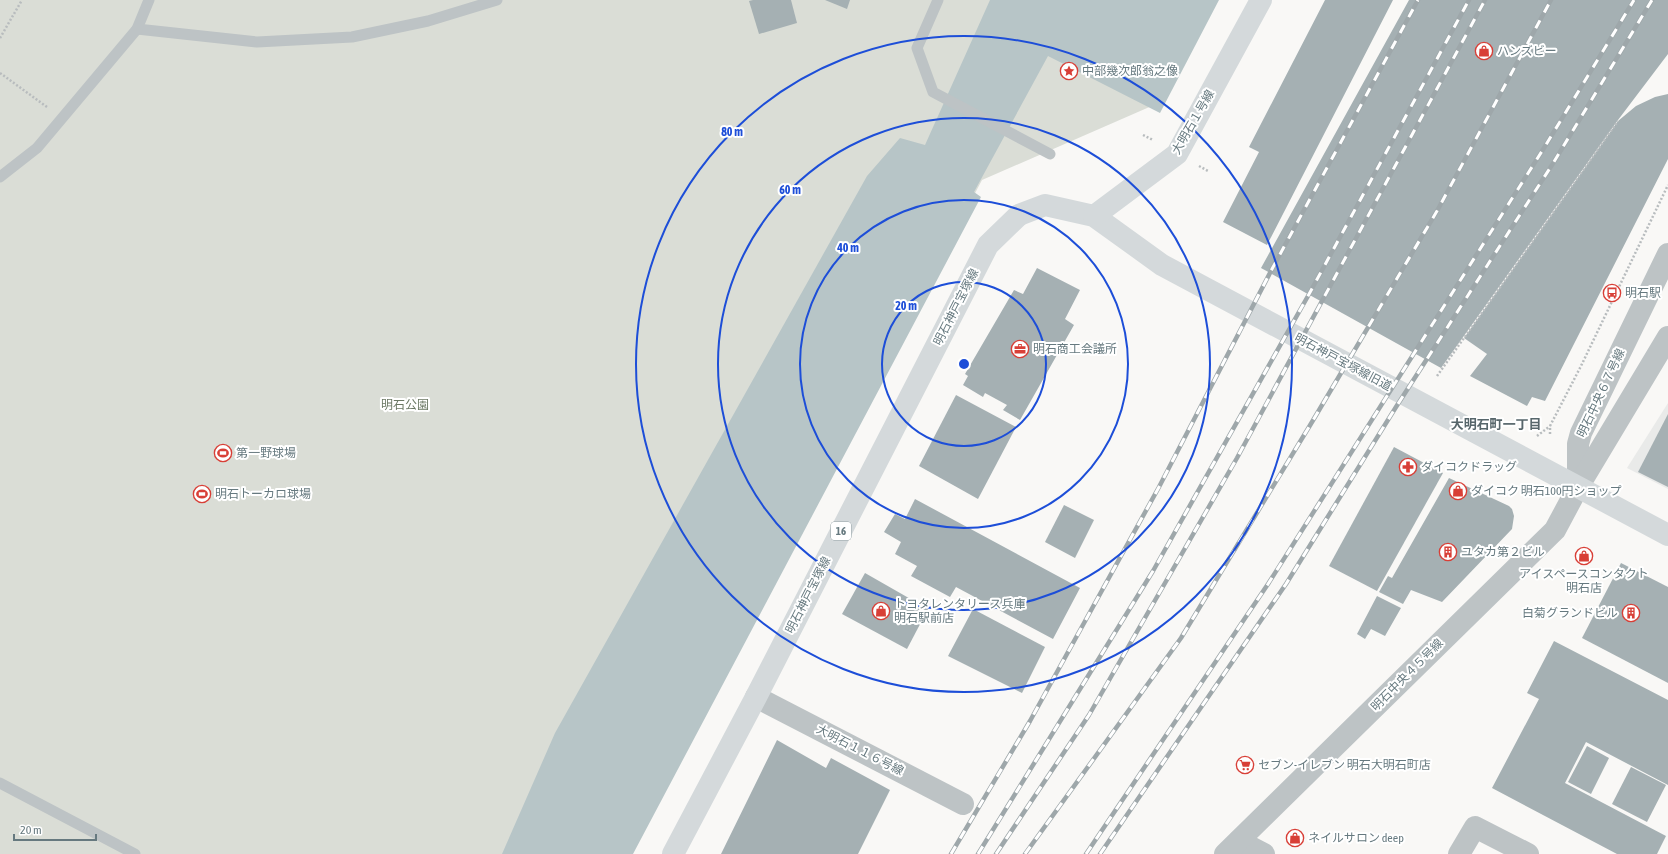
<svg xmlns="http://www.w3.org/2000/svg" width="1668" height="854" viewBox="0 0 1668 854" font-family="'Asap Condensed','Noto Sans JP',sans-serif">
<style>
.built{fill:#e9eae9}
.green{fill:#daddd6}
.water{fill:#b7c5c7}
.building{fill:#a5b0b3}
.lines{fill:none;stroke-linecap:round;stroke-linejoin:round}
.path{stroke:#b8bcbe;stroke-width:2.5;stroke-dasharray:2 2;stroke-linecap:butt}
.lane{stroke:#bdc3c5;stroke-width:11}
.street{stroke:#bdc3c5;stroke-width:22}
.secondary{stroke:#d4d9db;stroke-width:22}
.primary{stroke:#d4d9db;stroke-width:22}
.rail-casing{stroke:#9ea7aa;stroke-width:4.5}
.rail{stroke:#fff;stroke-width:3;stroke-dasharray:9;stroke-linecap:butt}
.ring{fill:none;stroke:#1d4ed8;stroke-width:2}
.labels{text-anchor:middle;stroke-width:4;stroke-linejoin:round;paint-order:stroke}
.shield{fill:#fff;stroke:#94a1a5;stroke-width:1}
.shield-label{font-size:11px;font-weight:bold;fill:#66797f}
.poi-label{font-size:12px;fill:#66797f;stroke:#fff;text-anchor:start}
.street-label{font-size:12px;fill:#66797f;stroke:#fff}
.park-label{font-size:12px;fill:#6b7864;stroke:#fff}
.neighbourhood-label{font-size:13px;font-weight:bold;fill:#57666b;stroke:#fff}
.centre{fill:#1d4ed8;stroke:#fff;stroke-width:2}
.ring-label{font-size:12px;text-anchor:middle;font-weight:bold;fill:#1d4ed8;stroke:#fff;stroke-width:4;stroke-linejoin:round;paint-order:stroke}
</style>
<rect width="100%" height="100%" fill="#f9f8f6"/>
<path class="built" d="M1668 403V489L1627 468Z"/>
<path class="green" d="M0 0H1209L1154 105 982 180 626 854H0Z"/>
<path class="water" d="M990 0H1219L1160 113 1048 56 974 192 981 197 633 854H502L555 733 867 176 900 138 925 145Z"/>
<g class="building">
<path d="M753 0H791L797 23 759 34 749 1Z"/>
<path d="M825 0H850L847 9Z"/>
<path d="M1325 0H1393L1267 245 1223 222 1259 152 1249 147Z"/>
<path d="M1409 0H1668V54L1618 120 1441 368 1261 268Z"/>
<path d="M1668 94V159L1545 401 1532 397 1527 406 1470 376 1487 354 1464 338 1618 121 1636 106 1655 97Z"/>
<path d="M1037 268 1080 290 1065 319 1074 325 1020 420 1003 410 1007 405 985 393 983 397 963 385 968 376 965 374 1014 290 1023 294Z"/>
<path d="M956 395 1016 427 978 499 919 466Z"/>
<path d="M1668 414V487L1638 472Z"/>
<path d="M1394 447 1443 473 1377 591 1329 566Z"/>
<path d="M1449 478 1509 506 1512 509 1514 516 1512 529 1442 602 1411 590 1403 604 1379 592 1388 576 1392 578Z"/>
<path d="M915 499 1080 588 1053 639 956 587 950 597 911 576 917 566 895 554 901 542 884 532 895 514 905 519Z"/>
<path d="M1064 505 1094 520 1075 558 1045 542Z"/>
<path d="M1621 563 1668 587V683L1582 638Z"/>
<path d="M865 573 928 609 907 649 842 614Z"/>
<path d="M1377 596 1401 608 1385 636 1371 629 1365 639 1357 634Z"/>
<path d="M973 609 1045 647 1022 693 948 656Z"/>
<path d="M1554 641 1668 700V785L1586 742 1565 783 1666 836 1657 854H1617L1492 788 1539 699 1527 693Z"/>
<path d="M777 740 826 768 831 758 890 790 858 854H721Z"/>
<path d="M1587 746 1609 758 1591 794 1568 782Z"/>
<path d="M1631 767 1666 785 1647 822 1612 804Z"/>
</g>
<g class="lines">
<g class="path">
<path d="M0 38 22 0"/>
<path d="M0 73 47 107"/>
<path d="M1143 135 1153 140"/>
<path d="M1199 166 1208 171"/>
<path d="M1437 376 1618 121"/>
<path d="M1550 434V426L1581 366 1668 185"/>
<path d="M1537 436 1550 426"/>
</g>
<g class="lane">
<path d="M938 0 917 48 933 92 1050 154"/>
<path d="M137 29 257 42 352 37 428 21 497 0"/>
<path d="M0 177 37 148 137 29 149 0"/>
<path d="M0 783 135 854"/>
</g>
<g class="street">
<path d="M1578 486V444L1581 433 1668 254"/>
<path d="M756 697 963 804"/>
<path d="M1239 841 1264 854"/>
<path d="M1225 854 1555 530 1578 487 1668 337"/>
<path d="M1459 854 1475 827 1528 854"/>
</g>
<g class="secondary">
<path d="M1019 215 1045 205 1094 216 1162 265 1668 535"/>
<path d="M1094 216 1177 154 1261 0"/>
</g>
<path class="primary" d="M673 854 756 697 988 245 1019 215"/>
<defs>
<g id="rail">
<path d="M951 854 1030 721 1159 487 1272 269 1418 0"/>
<path d="M978 854 1153 571 1308 296 1469 0"/>
<path d="M996 854 1089 715 1237 458 1485 0"/>
<path d="M1025 854 1181 638 1312 422 1437 211 1551 0"/>
<path d="M1086 854 1268 584 1544 148 1634 0"/>
<path d="M1100 854 1286 584 1396 407 1552 165 1652 0"/>
</g>
</defs>
<use href="#rail" class="rail-casing"/>
<use href="#rail" class="rail"/>
</g>
<g class="ring">
<circle cx="964" cy="364" r="82"/>
<circle cx="964" cy="364" r="164"/>
<circle cx="964" cy="364" r="246"/>
<circle cx="964" cy="364" r="328"/>
</g>
<defs>
<symbol id="shop-ring" viewBox="-11 -11 22 22"><circle r="9.5" fill="#fff" stroke="#d83f37" stroke-width="1.5"/><path d="M-5-2.5h2.3a2.7 3.5 0 0 1 5.4 0H5L5.5 6h-11ZM-1.5-2.5h3a1.5 2.3 0 0 0-3 0Z" fill="#d83f37"/></symbol>
<symbol id="sight-ring" viewBox="-11 -11 22 22"><circle r="9.5" fill="#fff" stroke="#d83f37" stroke-width="1.5"/><path d="M0-6L1.8-2.2L6-1.7L2.9 1.2L3.7 5.4L0 3.3L-3.7 5.4L-2.9 1.2L-6-1.7L-1.8-2.2Z" fill="#d83f37"/></symbol>
<symbol id="bus-ring" viewBox="-11 -11 22 22"><circle r="9.5" fill="#fff" stroke="#d83f37" stroke-width="1.5"/><path d="M-5-6H5V4H4V6H2V4H-2V6H-4V4H-5ZM-3.5-4V0h7V-4ZM-3.5 1.2v1.5H-2V1.2ZM2 1.2v1.5H3.5V1.2Z" fill="#d83f37"/></symbol>
<symbol id="office-ring" viewBox="-11 -11 22 22"><circle r="9.5" fill="#fff" stroke="#d83f37" stroke-width="1.5"/><path d="M-6-3h4V-5.5h4V-3h4V5H-6ZM-1-4.5V-3h2v-1.5ZM-6 0V1H6V0Z" fill="#d83f37"/></symbol>
<symbol id="stadium-ring" viewBox="-11 -11 22 22"><circle r="9.5" fill="#fff" stroke="#d83f37" stroke-width="1.5"/><path d="M0-5a6.5 5 0 1 0 0 10a6.5 5 0 1 0 0-10ZM-3.5-1.8h7v3.6h-7Z" fill="#d83f37"/></symbol>
<symbol id="pharmacy-ring" viewBox="-11 -11 22 22"><circle r="9.5" fill="#fff" stroke="#d83f37" stroke-width="1.5"/><path d="M-2-6h4v4h4v4h-4v4h-4v-4h-4v-4h4Z" fill="#d83f37"/></symbol>
<symbol id="building-ring" viewBox="-11 -11 22 22"><circle r="9.5" fill="#fff" stroke="#d83f37" stroke-width="1.5"/><path d="M-4-6H4V6H1V3H-1V6H-4ZM-2.5-4.3h1.7v1.8h-1.7ZM.8-4.3h1.7v1.8H.8ZM-2.5-1h1.7V.8h-1.7ZM.8-1h1.7V.8H.8Z" fill="#d83f37"/></symbol>
<symbol id="supermarket-ring" viewBox="-11 -11 22 22"><circle r="9.5" fill="#fff" stroke="#d83f37" stroke-width="1.5"/><path d="M-6-5.5h2.5l.6 2H6L4.5 2H-2.5L-4.4-4H-6ZM-1.5 3.2a1.3 1.3 0 1 0 .1 0ZM3 3.2a1.3 1.3 0 1 0 .1 0Z" fill="#d83f37"/></symbol>
</defs>
<g fill-rule="evenodd">
<use href="#shop-ring" x="1474" y="41" width="20" height="20"/>
<use href="#sight-ring" x="1059" y="61" width="20" height="20"/>
<use href="#bus-ring" x="1602" y="283" width="20" height="20"/>
<use href="#office-ring" x="1010" y="339" width="20" height="20"/>
<use href="#stadium-ring" x="213" y="443" width="20" height="20"/>
<use href="#pharmacy-ring" x="1398" y="457" width="20" height="20"/>
<use href="#shop-ring" x="1448" y="481" width="20" height="20"/>
<use href="#stadium-ring" x="192" y="484" width="20" height="20"/>
<use href="#building-ring" x="1438" y="542" width="20" height="20"/>
<use href="#shop-ring" x="1574" y="546" width="20" height="20"/>
<use href="#shop-ring" x="871" y="601" width="20" height="20"/>
<use href="#building-ring" x="1621" y="603" width="20" height="20"/>
<use href="#supermarket-ring" x="1235" y="755" width="20" height="20"/>
<use href="#shop-ring" x="1285" y="828" width="20" height="20"/>
</g>
<g class="labels">
<rect class="shield" x="831" y="522" width="20" height="18" rx="3"/>
<g class="shield-label">
<text x="841" y="535">16</text>
</g>
<g class="poi-label">
<text x="1497" y="55">ハンズビー</text>
<text x="1082" y="75">中部幾次郎翁之像</text>
<text x="1625" y="297">明石駅</text>
<text x="1033" y="353">明石商工会議所</text>
<text x="236" y="457">第一野球場</text>
<text x="1421" y="471">ダイコクドラッグ</text>
<text x="1471" y="495">ダイコク 明石100円ショップ</text>
<text x="215" y="498">明石トーカロ球場</text>
<text x="1461" y="556">ユタカ第２ビル</text>
<text x="1584" y="578" text-anchor="middle">アイスペースコンタクト<tspan x="1584" dy="14">明石店</tspan></text>
<text x="894" y="608">トヨタレンタリース兵庫<tspan x="894" dy="14">明石駅前店</tspan></text>
<text x="1618" y="617" text-anchor="end">白菊グランドビル</text>
<text x="1258" y="769">セブン-イレブン 明石大明石町店</text>
<text x="1308" y="842">ネイルサロン deep</text>
</g>
<g class="street-label">
<text transform="translate(1193 122) rotate(-60)" y="4">大明石１号線</text>
<text transform="translate(956 307) rotate(-63)" y="4">明石神戸宝塚線</text>
<text transform="translate(1343 362) rotate(28)" y="4">明石神戸宝塚線旧道</text>
<text transform="translate(1601 393) rotate(-65)" y="4">明石中央６７号線</text>
<text transform="translate(808 595) rotate(-63)" y="4">明石神戸宝塚線</text>
<text transform="translate(1407 675) rotate(-45)" y="4">明石中央４５号線</text>
<text transform="translate(860 750) rotate(27)" y="4">大明石１１６号線</text>
</g>
<g class="park-label">
<text x="405" y="409">明石公園</text>
</g>
<g class="neighbourhood-label">
<text x="1496" y="429">大明石町一丁目</text>
</g>
</g>
<circle cx="964" cy="364" r="6" class="centre"/>
<g class="ring-label">
<text x="732" y="136">80 m</text>
<text x="790" y="194">60 m</text>
<text x="848" y="252">40 m</text>
<text x="906" y="310">20 m</text>
</g>
<path d="M14 834v6h82v-6" fill="none" stroke="#66797f" stroke-width="2"/>
<text x="20" y="834" font-size="12" fill="#66797f" stroke="#ffffff" stroke-width="3" paint-order="stroke">20 m</text>
</svg>
